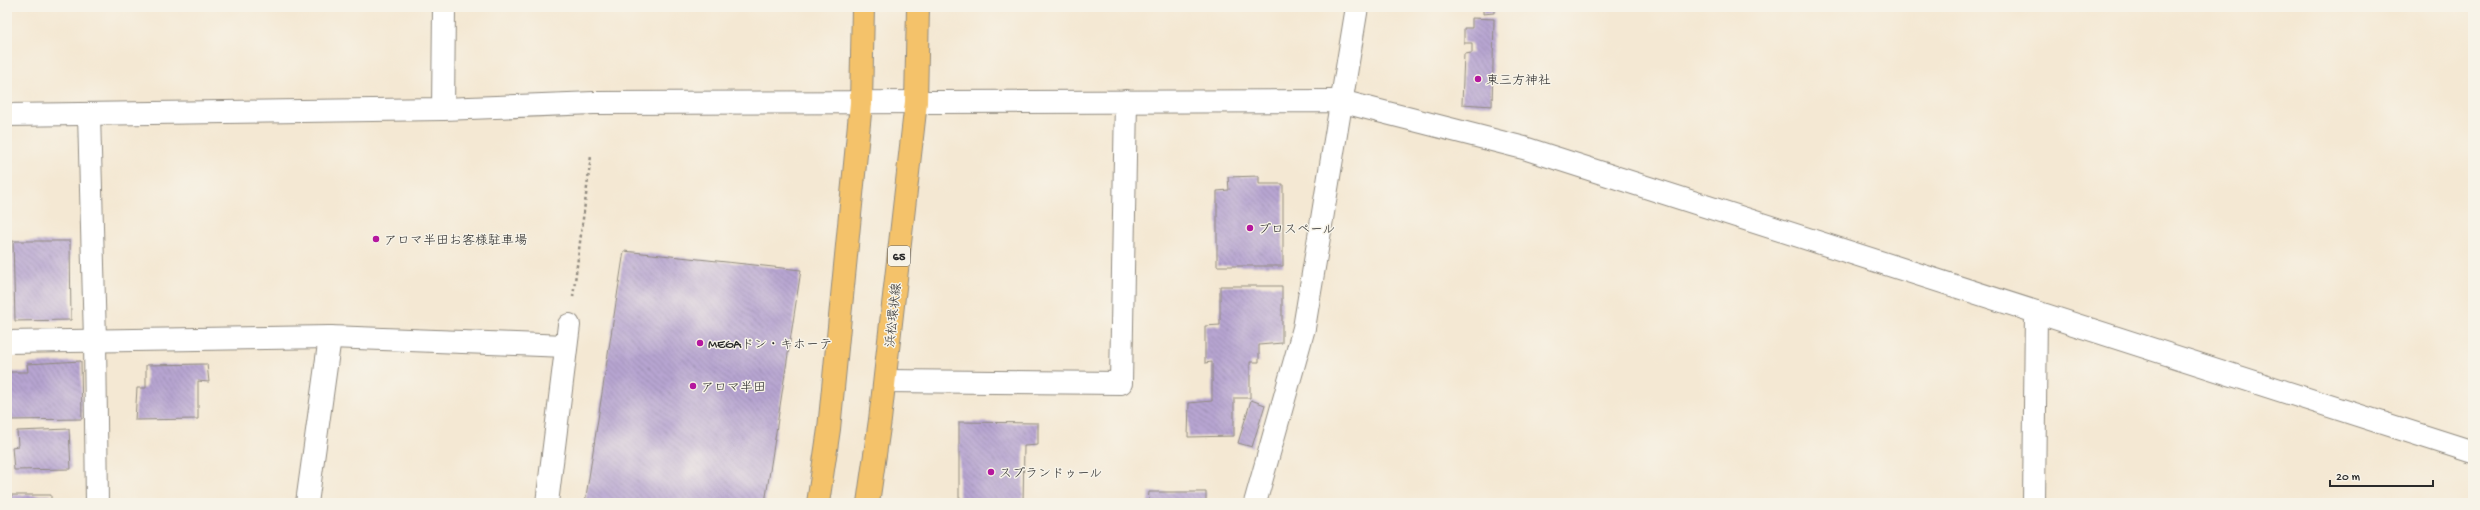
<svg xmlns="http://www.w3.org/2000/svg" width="2480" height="510" viewBox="0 0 2480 510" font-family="'Gochi Hand','Klee One',sans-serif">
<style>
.building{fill:url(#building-back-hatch)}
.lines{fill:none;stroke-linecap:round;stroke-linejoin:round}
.minor-casing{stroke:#908a7f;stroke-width:24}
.tertiary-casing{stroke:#908a7f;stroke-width:24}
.primary-casing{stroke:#908a7f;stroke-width:24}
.path{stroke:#908a7f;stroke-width:2.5;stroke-dasharray:3 3;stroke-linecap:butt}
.minor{stroke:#fff;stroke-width:22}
.tertiary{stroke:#fff;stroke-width:22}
.primary{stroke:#f4c26a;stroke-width:22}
.poi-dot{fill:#b5179e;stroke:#f7f3e8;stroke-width:1.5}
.labels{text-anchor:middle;stroke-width:3;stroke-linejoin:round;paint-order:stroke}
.shield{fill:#f7f3e8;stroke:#686764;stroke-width:1}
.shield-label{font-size:12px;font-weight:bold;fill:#2b2b2b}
.poi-label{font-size:13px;fill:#2b2b2b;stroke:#f7f3e8;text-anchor:start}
.street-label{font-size:13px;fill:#2b2b2b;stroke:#f7f3e8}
</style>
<defs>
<pattern id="building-back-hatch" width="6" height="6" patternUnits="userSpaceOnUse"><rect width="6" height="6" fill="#b7a5d1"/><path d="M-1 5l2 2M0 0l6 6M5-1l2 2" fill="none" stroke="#9587aa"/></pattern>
</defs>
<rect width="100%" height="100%" fill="#f7f3e8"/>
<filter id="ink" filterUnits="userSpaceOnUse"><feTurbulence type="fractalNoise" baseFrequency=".025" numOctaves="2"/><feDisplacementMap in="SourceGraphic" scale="8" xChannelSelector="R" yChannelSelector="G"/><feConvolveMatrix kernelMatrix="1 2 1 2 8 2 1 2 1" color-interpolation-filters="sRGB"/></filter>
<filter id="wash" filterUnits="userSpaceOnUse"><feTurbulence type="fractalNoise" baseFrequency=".012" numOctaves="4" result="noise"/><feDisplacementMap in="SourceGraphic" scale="16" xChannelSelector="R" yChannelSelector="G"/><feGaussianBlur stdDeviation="0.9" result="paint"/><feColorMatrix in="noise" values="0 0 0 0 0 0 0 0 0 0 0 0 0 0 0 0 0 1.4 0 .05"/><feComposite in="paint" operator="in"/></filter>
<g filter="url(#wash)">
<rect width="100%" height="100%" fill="#f4e8d3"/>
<g id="blocks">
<g class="building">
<path d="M1483 7H1494V13L1483 14Z"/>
<path d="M1472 18 1494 19 1492 106 1462 104 1464 54 1472 53V43H1464V28H1472Z"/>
<path d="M1259 176V184H1283V266H1217V191L1229 190 1228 177Z"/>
<path d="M13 241H70L71 320 15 321Z"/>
<path d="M624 251 801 270 765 503H585Z"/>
<path d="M1220 286H1282V343L1259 345V362H1250V398H1234V436L1188 437 1189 403 1212 401V362L1205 363V326L1220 325Z"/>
<path d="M81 361 82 419 9 420V372H28L27 364Z"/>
<path d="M207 364 209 382 198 381V419L135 420 137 388H146V365Z"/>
<path d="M1251 400 1265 405 1252 447 1238 443Z"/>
<path d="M959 422 1038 423V445L1024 446 1023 503H965V499L959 498Z"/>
<path d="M69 429 71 469 14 470 12 447 18 446 17 431Z"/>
<path d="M1149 492H1206V503H1148Z"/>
<path d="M8 495H51V503H9Z"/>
</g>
</g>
</g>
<g filter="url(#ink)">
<use href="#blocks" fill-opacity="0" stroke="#908a7f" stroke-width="1"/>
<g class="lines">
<defs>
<g id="minor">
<path d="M89 114 95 340 97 503"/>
<path d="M7 342 330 337 566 346"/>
<path d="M885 381 1121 383 1126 101"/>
<path d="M307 503 330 337"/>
<path d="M547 503 569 325"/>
<path d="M2034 503 2036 312"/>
</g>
<g id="tertiary">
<path d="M443 109 444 7"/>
<path d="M7 115 443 109 594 103 1340 101 1524 148 2473 452"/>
<path d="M1255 503 1304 328 1357 7"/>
</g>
<g id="primary">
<path d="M818 503 829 429 861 103 863 7"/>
<path d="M868 503 880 420 916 102 918 7"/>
</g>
</defs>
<use href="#minor" class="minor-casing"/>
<use href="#tertiary" class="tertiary-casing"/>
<use href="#primary" class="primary-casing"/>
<path class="path" d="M573 297 591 156"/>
<use href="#minor" class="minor"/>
<use href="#tertiary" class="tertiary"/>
<use href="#primary" class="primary"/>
</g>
</g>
<g class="poi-dot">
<circle cx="1478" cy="79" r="4"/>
<circle cx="1250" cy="228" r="4"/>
<circle cx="376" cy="239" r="4"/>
<circle cx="700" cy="343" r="4"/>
<circle cx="693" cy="386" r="4"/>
<circle cx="991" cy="472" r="4"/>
</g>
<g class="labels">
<rect class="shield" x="888" y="246" width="22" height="20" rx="3"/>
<g class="shield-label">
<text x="899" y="260">65</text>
</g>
<g class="poi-label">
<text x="1486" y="84">東三方神社</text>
<text x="1258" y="233">プロスペール</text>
<text x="384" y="244">アロマ半田お客様駐車場</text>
<text x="708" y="348">MEGAドン・キホーテ</text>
<text x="701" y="391">アロマ半田</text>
<text x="999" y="477">スプランドゥール</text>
</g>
<g class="street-label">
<text transform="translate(892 315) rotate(-84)" y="5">浜松環状線</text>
</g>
</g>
<rect width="2480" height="510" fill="none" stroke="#f7f3e8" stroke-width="24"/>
<path d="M2330 480v6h103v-6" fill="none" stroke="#2b2b2b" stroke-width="2"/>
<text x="2336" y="480" font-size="12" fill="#2b2b2b" stroke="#f7f3e8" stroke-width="3" paint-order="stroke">20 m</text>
</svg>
